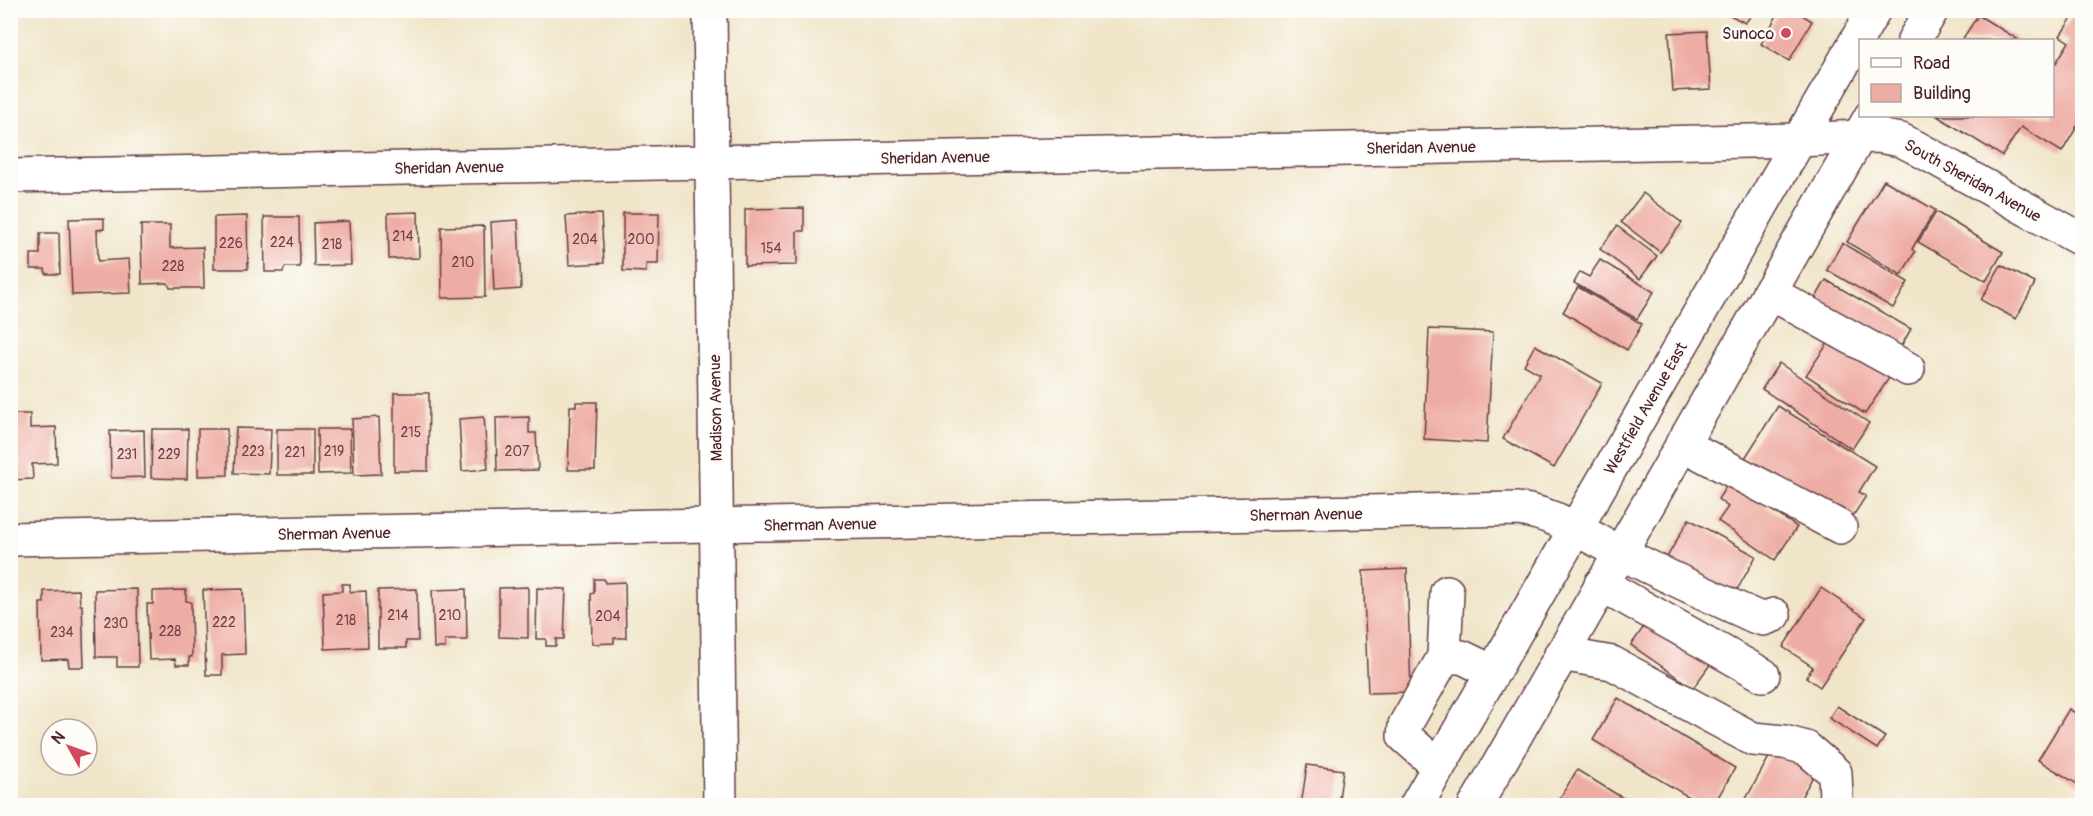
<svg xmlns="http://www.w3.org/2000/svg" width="2093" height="816" viewBox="0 0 2093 816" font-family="Pangolin,sans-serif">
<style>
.building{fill:#eeada4}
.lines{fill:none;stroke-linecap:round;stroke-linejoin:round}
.minor-casing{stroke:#633d43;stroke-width:36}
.major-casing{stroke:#633d43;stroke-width:36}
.minor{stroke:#fff;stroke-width:33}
.major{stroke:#fff;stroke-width:33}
.poi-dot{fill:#d1495b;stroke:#fdfcf7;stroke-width:2}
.labels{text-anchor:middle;stroke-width:5;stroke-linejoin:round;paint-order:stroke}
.number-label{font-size:14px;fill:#734249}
.poi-label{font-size:16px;fill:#4a1f2b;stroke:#fdfcf7;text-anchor:end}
.street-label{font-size:16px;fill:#4a1f2b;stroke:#fdfcf7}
</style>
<rect width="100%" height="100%" fill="#fdfcf7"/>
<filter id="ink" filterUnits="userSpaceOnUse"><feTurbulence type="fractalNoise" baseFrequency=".0167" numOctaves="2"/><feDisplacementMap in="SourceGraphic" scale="12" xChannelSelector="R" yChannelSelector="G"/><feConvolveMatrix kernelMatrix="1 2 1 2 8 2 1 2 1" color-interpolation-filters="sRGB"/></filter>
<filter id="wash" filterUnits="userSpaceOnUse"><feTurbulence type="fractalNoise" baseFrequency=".008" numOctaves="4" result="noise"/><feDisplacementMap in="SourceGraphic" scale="24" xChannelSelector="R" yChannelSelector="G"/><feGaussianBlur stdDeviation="1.35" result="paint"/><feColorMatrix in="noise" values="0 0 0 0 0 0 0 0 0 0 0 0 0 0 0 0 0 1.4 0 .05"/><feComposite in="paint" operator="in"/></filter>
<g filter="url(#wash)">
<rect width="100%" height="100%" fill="#f0e5c9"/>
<g id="blocks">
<g class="building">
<path d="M1732 10H1756L1745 23 1730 15Z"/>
<path d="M1780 10H1794L1812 21 1789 61 1761 44Z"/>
<path d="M2077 10H2082V118L2062 152 2021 127 2002 156 1937 116H2052V61L2056 63 2069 42 2060 36Z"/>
<path d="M1978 15 2019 40H1962Z"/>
<path d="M1707 31 1711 89 1673 91 1669 33Z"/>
<path d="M1884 180 1935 210 1912 249 1915 252 1901 275 1847 242Z"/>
<path d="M1643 193 1682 223 1660 252 1621 222Z"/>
<path d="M804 208V231H797V265L745 266V209Z"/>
<path d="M418 212 419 258 389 259 388 213Z"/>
<path d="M1936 212 2003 252 1986 281 1918 242Z"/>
<path d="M623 213H659L658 264H646V272L623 271Z"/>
<path d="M601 214 604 263 569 265 566 216Z"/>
<path d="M247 216 248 269H214V217Z"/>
<path d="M264 217H299L300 267H285L283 272H265Z"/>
<path d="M104 218V229L97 230 98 261 129 259 131 293 72 295 69 219Z"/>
<path d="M518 220 521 289 494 291 491 222Z"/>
<path d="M349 221 351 265 314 266 313 223Z"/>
<path d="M141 225H170V248L203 247 204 288H170L168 283 142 284Z"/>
<path d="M484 226 485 297 442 298 441 227Z"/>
<path d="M1617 226 1657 256 1640 279 1600 249Z"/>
<path d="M40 233H59L60 274H46L45 269H31V254H40Z"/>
<path d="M1842 243 1908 282 1893 308 1827 270Z"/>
<path d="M1600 260 1654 292 1637 319 1574 283 1580 272 1589 277Z"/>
<path d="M2001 265 2035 283 2016 319 1981 300Z"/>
<path d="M1826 280 1911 329 1897 353 1812 304Z"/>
<path d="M1578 287 1642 324 1627 350 1563 312Z"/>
<path d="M1429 329 1493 332 1487 443 1424 439Z"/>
<path d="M1837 330 1895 369 1865 414 1806 375Z"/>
<path d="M1535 345 1602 383 1554 468 1503 439 1540 374 1524 365Z"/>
<path d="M1779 363 1869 423 1852 449 1762 389Z"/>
<path d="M394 393H429L428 471H394Z"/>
<path d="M576 402H597L595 470H568L570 406H576Z"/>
<path d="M1778 406 1875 466 1859 492 1866 496 1849 522 1745 458Z"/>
<path d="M10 414H30V428L56 427 57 463 32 464 33 479 10 480Z"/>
<path d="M379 417 381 474 354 475 352 419Z"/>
<path d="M484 417 488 469 462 471 459 419Z"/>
<path d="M529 417V433H536L538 470 497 471 496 418Z"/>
<path d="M236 428 271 429 269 474 234 473Z"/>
<path d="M152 429H188L187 479 151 478Z"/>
<path d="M198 429H227L228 475 198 476Z"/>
<rect x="277" y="429" width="36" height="46"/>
<path d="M317 429H350L351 473 318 474Z"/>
<path d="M144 430 145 477 111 478 110 431Z"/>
<path d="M1729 482 1797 527 1775 560 1718 521 1728 507 1718 499Z"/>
<path d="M1689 519 1756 556 1733 597 1666 559Z"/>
<path d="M1407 569 1411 692 1368 693 1363 571Z"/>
<path d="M594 579H604L605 583 625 582 626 638H614V643L592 644 591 594 594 593Z"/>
<path d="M342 584H350V592L366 591 368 647 325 649 323 592 342 591Z"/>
<path d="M528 587V638L499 637V588Z"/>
<path d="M537 588 566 589 564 639H556V646H546V639H536Z"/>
<path d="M1821 588 1866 618 1820 687 1806 677 1813 667 1783 647Z"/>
<path d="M137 589 138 667H117V657H96L95 590Z"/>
<path d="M243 589 245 654 222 655V675H206L203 590Z"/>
<path d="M417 589 418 641H406V648H378V590Z"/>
<path d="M466 589 467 640H445V648H434L432 590Z"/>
<path d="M79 590 80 605H82L84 667H69L68 659 41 660 40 603H44V591Z"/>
<path d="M186 590V601L191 602 192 657H189V665H176L175 659 149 660 147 604H153V591Z"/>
<path d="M1650 618 1712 662 1693 688 1631 645Z"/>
<path d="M1618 698 1735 768 1713 806H1704L1593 740Z"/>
<path d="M1837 706 1885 737 1877 749 1829 718Z"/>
<path d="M2069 709 2082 717V787L2038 760Z"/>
<path d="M1773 750 1815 773 1796 806H1742Z"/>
<path d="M1307 765 1343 770 1338 806H1301Z"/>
<path d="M1577 770 1636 806H1555Z"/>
</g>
</g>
</g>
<g filter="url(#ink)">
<use href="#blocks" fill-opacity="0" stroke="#633d43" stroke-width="1.5"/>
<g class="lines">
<defs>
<g id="minor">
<path d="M710 10 720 806"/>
<path d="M10 176 1800 140 1878 136 1901 140 1915 147 2082 240"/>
<path d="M1769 292 1908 369"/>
<path d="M1682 444 1840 527"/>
<path d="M10 539 1518 509C1557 514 1585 535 1619 552 1664 575 1710 596 1756 617L1763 619 1774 615"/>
<path d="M1601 584 1763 675"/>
<path d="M1561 654 1612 663 1753 739 1784 742 1806 748 1835 773 1836 798 1832 806"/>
<path d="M1444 657 1447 592"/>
<path d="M1438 766 1404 736 1405 725 1444 657H1462L1493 672"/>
</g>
<g id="major">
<path d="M1914 40 1932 10"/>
<path d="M1416 806 1874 10"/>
<path d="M1475 806 1871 116"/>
</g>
</defs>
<use href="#minor" class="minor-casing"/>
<use href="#major" class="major-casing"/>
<use href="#minor" class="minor"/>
<use href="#major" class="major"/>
</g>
</g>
<circle class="poi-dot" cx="1786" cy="33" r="6"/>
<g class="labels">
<g class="number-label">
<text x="403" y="241">214</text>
<text x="585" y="244">204</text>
<text x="641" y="244">200</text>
<text x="282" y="247">224</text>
<text x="231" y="248">226</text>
<text x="332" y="249">218</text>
<text x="771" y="253">154</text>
<text x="463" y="267">210</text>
<text x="173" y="271">228</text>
<text x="411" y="437">215</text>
<text x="253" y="456">223</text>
<text x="334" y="456">219</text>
<text x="517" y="456">207</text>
<text x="295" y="457">221</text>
<text x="127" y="459">231</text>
<text x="169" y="459">229</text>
<text x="398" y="620">214</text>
<text x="450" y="620">210</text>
<text x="608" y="621">204</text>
<text x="346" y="625">218</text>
<text x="224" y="627">222</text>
<text x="116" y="628">230</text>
<text x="170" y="636">228</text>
<text x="62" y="637">234</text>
</g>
<g class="poi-label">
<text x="1774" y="39">Sunoco</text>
</g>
<g class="street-label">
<text transform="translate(1421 147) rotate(-1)" y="6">Sheridan Avenue</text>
<text transform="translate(935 157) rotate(-1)" y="6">Sheridan Avenue</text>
<text transform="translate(449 167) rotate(-1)" y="6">Sheridan Avenue</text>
<text transform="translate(1973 180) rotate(29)" y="6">South Sheridan Avenue</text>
<text transform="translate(715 408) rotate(-91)" y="6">Madison Avenue</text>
<text transform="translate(1645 408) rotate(-60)" y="6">Westfield Avenue East</text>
<text transform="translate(1306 514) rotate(-1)" y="6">Sherman Avenue</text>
<text transform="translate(820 524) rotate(-1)" y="6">Sherman Avenue</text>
<text transform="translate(334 533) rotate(-1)" y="6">Sherman Avenue</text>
</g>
</g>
<rect width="2093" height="816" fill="none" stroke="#fdfcf7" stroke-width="36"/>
<rect x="1859" y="39" width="195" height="78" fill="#fdfcf7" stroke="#b5a4a5" stroke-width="1.5"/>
<rect x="1871" y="58" width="30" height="9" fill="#ffffff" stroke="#b5a4a5" stroke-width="1.5"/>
<text x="1913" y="69" font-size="18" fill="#4a1f2b">Road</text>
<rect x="1871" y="84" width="30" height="18" fill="#eeada4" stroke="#b5a4a5" stroke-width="1.5"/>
<text x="1913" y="99" font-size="18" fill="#4a1f2b">Building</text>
<g transform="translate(69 747) rotate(310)"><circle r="28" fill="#fdfcf7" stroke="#b5a4a5" stroke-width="1.5"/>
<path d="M0-4.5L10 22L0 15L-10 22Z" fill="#d1495b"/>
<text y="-9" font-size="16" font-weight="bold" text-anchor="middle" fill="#4a1f2b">N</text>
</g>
</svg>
